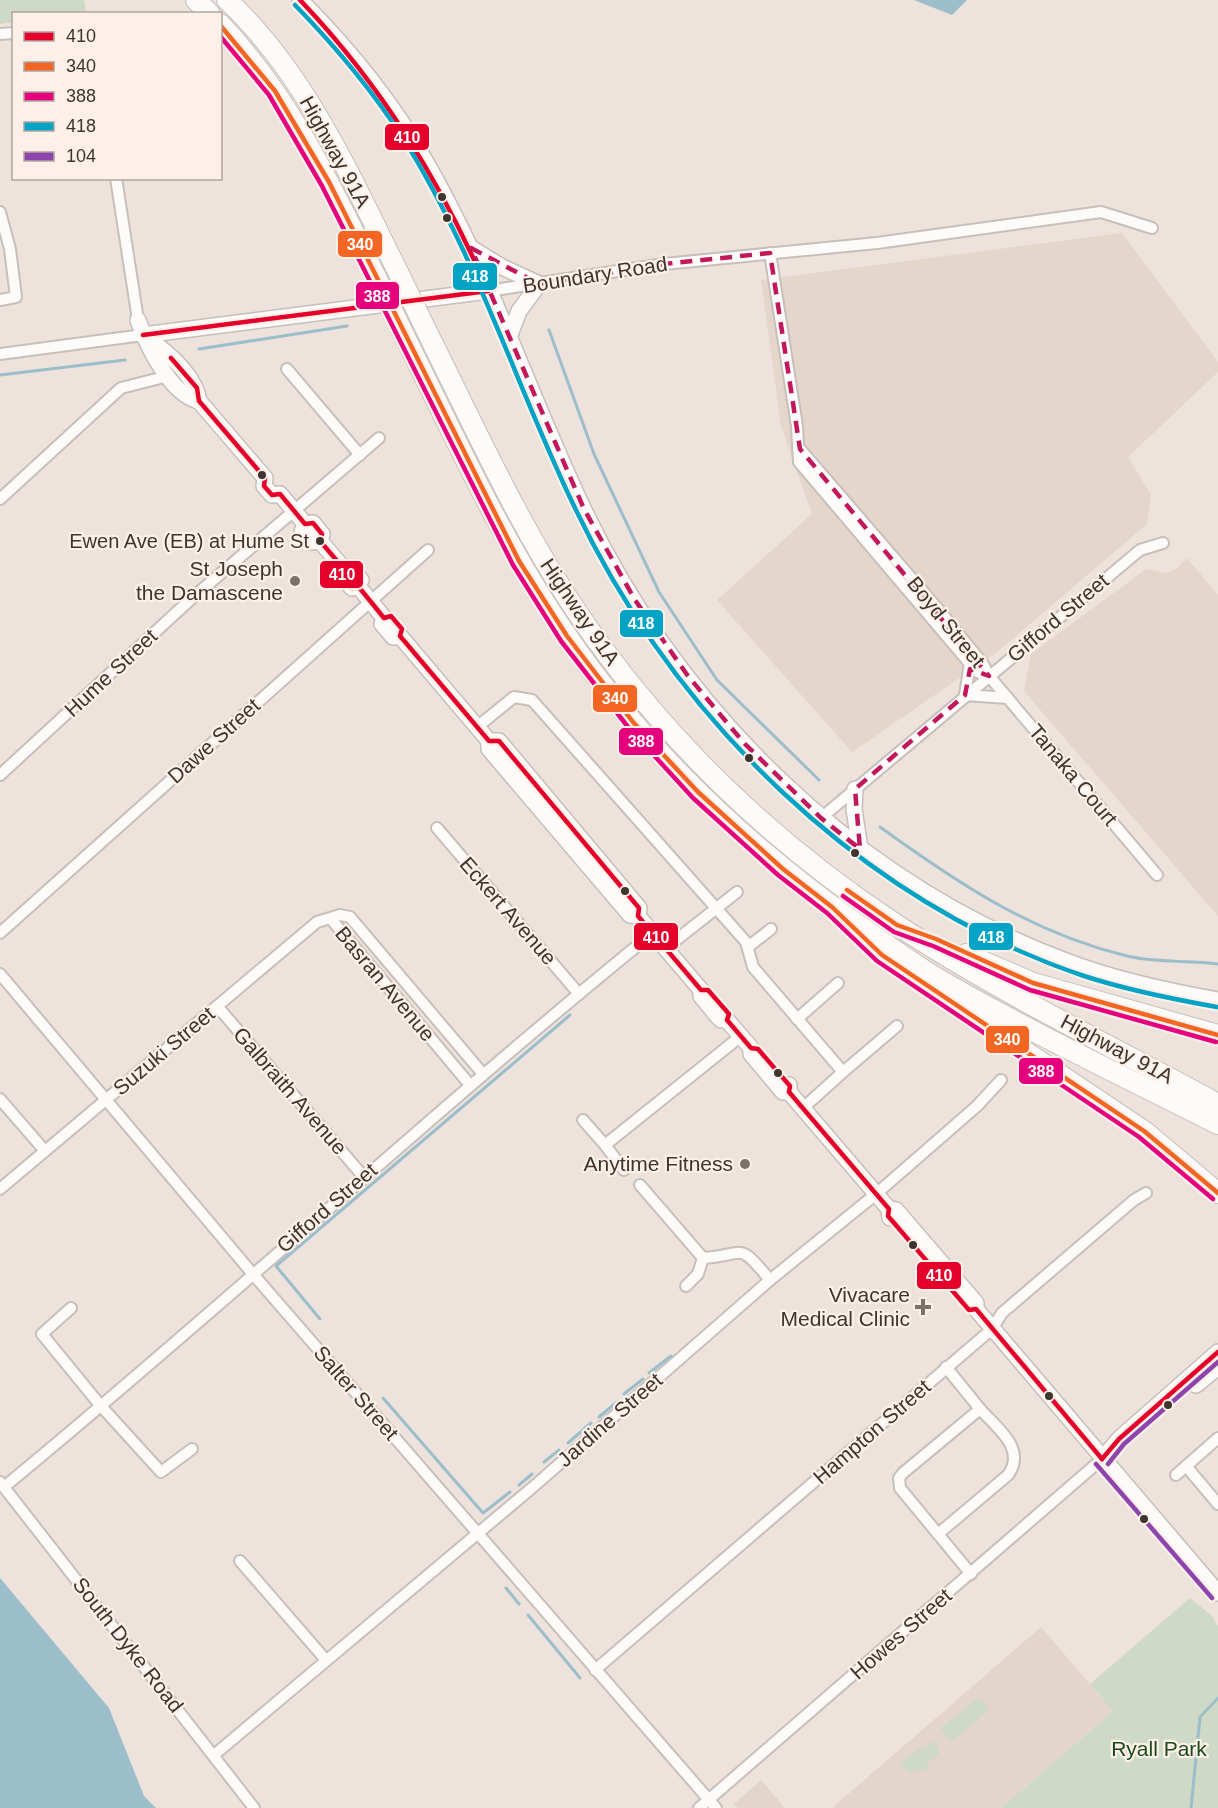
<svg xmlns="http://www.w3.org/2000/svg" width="1218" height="1808" viewBox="0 0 1218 1808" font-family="Helvetica,sans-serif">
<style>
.commercial{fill:#e4d6ca}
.education{fill:#e4d5cb}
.green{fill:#cedac5}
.water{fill:#9cbecb}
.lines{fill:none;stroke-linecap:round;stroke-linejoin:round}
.stream{stroke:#9cbecb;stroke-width:3}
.street-casing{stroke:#c7bfb9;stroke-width:14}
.secondary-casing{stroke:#c7bfb9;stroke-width:18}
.highway-casing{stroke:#c7bfb9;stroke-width:22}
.street{stroke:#fcfbfa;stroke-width:10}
.secondary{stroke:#fcfbfa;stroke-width:15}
.highway{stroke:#fcfbfa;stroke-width:20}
.highway-bridge-casing{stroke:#c7bfb9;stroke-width:22;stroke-linecap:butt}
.highway-bridge{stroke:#fcfbfa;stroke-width:20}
.bus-1-casing{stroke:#fdf0e8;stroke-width:9}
.bus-2-casing{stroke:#fdf0e8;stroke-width:9}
.bus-3-casing{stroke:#fdf0e8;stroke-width:9}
.bus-4-casing{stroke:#fdf0e8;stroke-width:9}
.bus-5-casing{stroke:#fdf0e8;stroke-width:9}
.bus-1{stroke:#e4002b;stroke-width:4.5}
.bus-2{stroke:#f26522;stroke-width:4.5}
.bus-3{stroke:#e5007d;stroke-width:4.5}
.bus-4{stroke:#03a3c6;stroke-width:4.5}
.bus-5{stroke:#8e44ad;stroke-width:4.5}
.marked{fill:none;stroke:#c2185b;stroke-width:4.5;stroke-dasharray:12 8;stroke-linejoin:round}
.bus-dot{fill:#3d3530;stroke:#fdf0e8;stroke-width:2}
.poi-dot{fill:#7b726c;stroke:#fdf0e8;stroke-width:2}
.labels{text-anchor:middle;stroke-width:4.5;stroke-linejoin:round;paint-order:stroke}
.bus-label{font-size:20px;fill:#3d3530;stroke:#fdf0e8;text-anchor:end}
.street-label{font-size:21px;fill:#3d3530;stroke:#fdf0e8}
.poi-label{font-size:21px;fill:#3d3530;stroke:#fdf0e8;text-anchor:end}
.park-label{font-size:21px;fill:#1a4a1b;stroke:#fdf0e8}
.line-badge{stroke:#fdf0e8;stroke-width:2}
.badge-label{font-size:16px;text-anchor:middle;font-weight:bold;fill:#fff}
</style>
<rect width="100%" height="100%" fill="#ede2dc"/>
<g class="commercial">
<path d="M1122 233 1218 362V372L1128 457 1151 495 1147 524 996 653 852 752 717 600 812 514 781 426 761 280Z"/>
<path d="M1187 558 1218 595V916L1024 691 1031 654 1146 569 1166 573 1175 570Z"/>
</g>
<g class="education">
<path d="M1041 1627 1113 1711 1001 1808H832Z"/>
<path d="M761 1780 785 1808H737L734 1804Z"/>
</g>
<g class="green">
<path d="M0 0H84L86 13 14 14 13 22 0 24Z"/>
<path d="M1190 1598 1212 1616 1218 1626V1808H1001L1113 1711 1090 1684Z"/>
<path d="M977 1699 985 1702 988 1706 986 1713 951 1742 940 1728Z"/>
<path d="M934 1741 939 1749V1754L927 1763V1770L909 1772 901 1763 920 1747 922 1750Z"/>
</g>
<g class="water">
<path d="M914 0H967L952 15Z"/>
<path d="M0 1578 109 1708 144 1796 156 1808H0Z"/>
</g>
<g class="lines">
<g class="stream">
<path d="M549 330 594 454 659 592 717 680 819 780"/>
<path d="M199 349 347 326"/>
<path d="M0 375 125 360"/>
<path d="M880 827C959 884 1032 933 1127 956 1156 963 1188 960 1218 964"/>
<path d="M320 1319 276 1266 570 1015"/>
<path d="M649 1373 671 1356"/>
<path d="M624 1394 643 1379"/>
<path d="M383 1398 483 1513 510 1492"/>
<path d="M599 1417 617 1402"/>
<path d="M568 1443 591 1423"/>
<path d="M544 1462 559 1450"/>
<path d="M519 1485 532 1474"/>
<path d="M506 1588 519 1604"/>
<path d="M528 1615 580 1678"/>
<path d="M1191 1808 1200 1717 1218 1698"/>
</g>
<defs>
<g id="street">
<path d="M0 34 14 33"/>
<path d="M116 178 138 320"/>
<path d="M0 212 10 249 16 297 0 300"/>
<path d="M770 253 797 426 799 462 977 672 989 676"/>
<path d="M488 291 664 264 877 243 1101 212 1152 228"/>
<path d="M0 354 143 335"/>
<path d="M287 369 360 455"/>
<path d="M800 449 938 609 983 664 989 676 1157 875"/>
<path d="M0 499 121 388 168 376"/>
<path d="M970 663 965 695 1008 698"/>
<path d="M477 727 514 697 532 700 746 942 753 967 843 1072 803 1108"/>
<path d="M0 775 191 599 379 438"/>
<path d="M821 818 1140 550 1163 543"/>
<path d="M437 828 579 994"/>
<path d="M331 919 470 1085"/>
<path d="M0 933 428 550"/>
<path d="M748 947 771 929"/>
<path d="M666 948 737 892"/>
<path d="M0 974 252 1273 716 1808"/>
<path d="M217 1006 363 1176"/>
<path d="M797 1019 838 983"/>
<path d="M843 1072 897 1026"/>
<path d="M0 1099 45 1151"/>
<path d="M583 1120 605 1145"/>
<path d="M624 1170 605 1145 741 1036"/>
<path d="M640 1185 703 1258C747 1255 737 1240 770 1280"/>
<path d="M0 1189 317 922 340 915 350 917 483 1074"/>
<path d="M686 1286 698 1274 703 1258"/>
<path d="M71 1308 42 1334 100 1405 161 1472 192 1449"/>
<path d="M946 1367 980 1409 903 1473 899 1478 900 1488 971 1574"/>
<path d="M1186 1466 1218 1504"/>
<path d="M1176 1475 1218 1438"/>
<path d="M0 1482 254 1808"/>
<path d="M4 1487C224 1306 432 1112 653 933"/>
<path d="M938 1534 1008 1475C1027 1449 997 1428 980 1409"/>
<path d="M240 1561 325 1659"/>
<path d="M595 1670 992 1329 1002 1313 1134 1200 1146 1193"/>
<path d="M214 1755 533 1487 770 1280 876 1194 977 1106 1001 1080"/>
<path d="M699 1808 1102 1459"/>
</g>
<g id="secondary">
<path d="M300 0C347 47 390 99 423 157 488 268 528 392 583 508 680 711 854 882 1066 961 1115 980 1167 991 1218 1000"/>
<path d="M471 248 502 267 539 284 519 311 508 340"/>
<path d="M138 320C147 346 171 395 199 401"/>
<path d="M143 335C165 350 195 374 199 401L265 478 264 486 272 495 280 494 305 524 313 523 322 534 320 541 344 569 341 576 352 588 358 586"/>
<path d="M143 335 488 291"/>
<path d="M305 524 302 532 311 542 320 541"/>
<path d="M344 569 351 568 361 580 358 586 384 618 382 624 393 637 400 636 489 741V749L630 915 638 916 701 990V996L718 1017 721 1020H727L751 1048V1054L783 1092H789"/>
<path d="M489 741H499L639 908 638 916"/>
<path d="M855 789 854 809 860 849"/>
<path d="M789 1085V1092L889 1209 890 1218"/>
<path d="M889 1209 896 1210 976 1303V1309L1218 1593"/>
<path d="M1196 1385 1218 1367"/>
<path d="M1102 1459 1119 1439 1218 1352"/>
</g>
<g id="highway">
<path d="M196 0 210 14"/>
<path d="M227 0C307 75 351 178 399 274"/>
<path d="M220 24C290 97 332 188 376 277"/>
<path d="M432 342C478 434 521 530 579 615 663 738 773 844 897 925 999 992 1111 1046 1218 1104"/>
<path d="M409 345C458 444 504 545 567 636 649 756 757 856 877 938 896 951 915 965 935 977 1026 1030 1123 1076 1218 1124"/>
<path d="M966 954 1033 983 1218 1035"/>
<path d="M914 977 1144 1131 1218 1193"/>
</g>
</defs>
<use href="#street" class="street-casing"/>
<use href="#secondary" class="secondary-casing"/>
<use href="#highway" class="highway-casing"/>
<use href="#street" class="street"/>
<use href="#secondary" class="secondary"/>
<use href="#highway" class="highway"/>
<defs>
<g id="highway-bridge">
<path d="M399 274 432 342"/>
<path d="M376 277 409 345"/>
</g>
</defs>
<use href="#highway-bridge" class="highway-bridge-casing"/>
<use href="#highway-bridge" class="highway-bridge"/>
<defs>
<g id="bus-1">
<path d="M300 0C382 86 441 182 488 291"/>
<path d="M143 335 488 291"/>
<path d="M171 358 197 388 199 401 265 478 264 486 272 495 280 494 305 524 313 523 322 534 320 541 344 569 341 576 352 588 358 586 384 618 391 616 402 629 400 636 489 741H499L639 908 638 916 701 990H708L729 1014 727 1020 751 1048 758 1049 790 1086 789 1092 889 1209 888 1216 969 1310 976 1309 1102 1459"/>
<path d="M1102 1459 1119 1439 1218 1352"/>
</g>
<g id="bus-2">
<path d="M220 25 275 91 329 182 519 561 567 636 633 722 698 792 783 869 832 907 882 955 1144 1131 1218 1193"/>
<path d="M847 890 897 925 936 939 1033 983 1218 1035"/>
</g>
<g id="bus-3">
<path d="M220 36 269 95 322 186 513 565 561 641 628 727 693 798 778 875 827 913 877 961 1139 1137 1213 1199"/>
<path d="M843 896 894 932 933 946 1030 990 1216 1042"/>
</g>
<path id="bus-4" d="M295 5C335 46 372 90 403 138 476 254 516 386 575 508 676 720 860 900 1084 976 1127 990 1172 999 1217 1007"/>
<g id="bus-5">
<path d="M1096 1464 1212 1598"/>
<path d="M1108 1464 1124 1444 1218 1362"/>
</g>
</defs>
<use href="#bus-1" class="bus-1-casing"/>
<use href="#bus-2" class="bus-2-casing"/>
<use href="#bus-3" class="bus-3-casing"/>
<use href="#bus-4" class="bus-4-casing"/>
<use href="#bus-5" class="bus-5-casing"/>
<use href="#bus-1" class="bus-1"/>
<use href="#bus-2" class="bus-2"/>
<use href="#bus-3" class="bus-3"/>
<use href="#bus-4" class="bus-4"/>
<use href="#bus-5" class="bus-5"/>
</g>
<path class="marked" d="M471 248 539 284 664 264 770 253 800 449 989 676 970 669 965 695 855 789 860 849 821 818 744 743 688 676 635 600 584 509Z"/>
<g class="bus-dot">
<circle cx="442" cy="197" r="5"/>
<circle cx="447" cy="218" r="5"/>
<circle cx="262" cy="475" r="5"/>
<circle cx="320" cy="541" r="5"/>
<circle cx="749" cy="758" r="5"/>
<circle cx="855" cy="853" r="5"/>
<circle cx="625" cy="891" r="5"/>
<circle cx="778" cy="1073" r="5"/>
<circle cx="913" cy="1245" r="5"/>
<circle cx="1049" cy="1396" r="5"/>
<circle cx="1168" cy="1405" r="5"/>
<circle cx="1144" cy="1519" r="5"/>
</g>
<g class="poi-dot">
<circle cx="295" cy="581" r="6"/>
<circle cx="745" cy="1164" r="6"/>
<path d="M920 1298h6v6h6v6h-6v6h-6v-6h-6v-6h6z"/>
</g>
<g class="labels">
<g class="bus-label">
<text x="309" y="548">Ewen Ave (EB) at Hume St</text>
</g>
<g class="street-label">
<text transform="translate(335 152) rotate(61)" y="7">Highway 91A</text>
<text transform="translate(595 275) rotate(-9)" y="7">Boundary Road</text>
<text transform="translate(580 612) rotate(56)" y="7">Highway 91A</text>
<text transform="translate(1058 618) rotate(-40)" y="7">Gifford Street</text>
<text transform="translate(946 622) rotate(51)" y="7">Boyd Street</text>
<text transform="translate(111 673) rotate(-43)" y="7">Hume Street</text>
<text transform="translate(214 741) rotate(-42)" y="7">Dawe Street</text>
<text transform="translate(1073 775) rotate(50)" y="7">Tanaka Court</text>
<text transform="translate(508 911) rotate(49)" y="7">Eckert Avenue</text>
<text transform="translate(385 984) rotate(50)" y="7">Basran Avenue</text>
<text transform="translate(1117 1049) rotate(28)" y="7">Highway 91A</text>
<text transform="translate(164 1051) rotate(-40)" y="7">Suzuki Street</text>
<text transform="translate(290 1091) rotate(49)" y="7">Galbraith Avenue</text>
<text transform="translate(327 1208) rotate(-41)" y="7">Gifford Street</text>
<text transform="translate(356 1393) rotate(49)" y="7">Salter Street</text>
<text transform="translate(610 1420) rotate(-41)" y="7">Jardine Street</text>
<text transform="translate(872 1432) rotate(-41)" y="7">Hampton Street</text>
<text transform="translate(901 1634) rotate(-41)" y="7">Howes Street</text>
<text transform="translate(128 1645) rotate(52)" y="7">South Dyke Road</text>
</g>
<g class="poi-label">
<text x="283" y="576">St Joseph<tspan x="283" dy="24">the Damascene</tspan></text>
<text x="733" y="1171">Anytime Fitness</text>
<text x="910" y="1302">Vivacare<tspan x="910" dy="24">Medical Clinic</tspan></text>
</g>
<g class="park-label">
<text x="1159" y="1756">Ryall Park</text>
</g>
</g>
<g class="line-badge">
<rect x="384" y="123" width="46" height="28" rx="6" fill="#e4002b"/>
<rect x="337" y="230" width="46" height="28" rx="6" fill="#f26522"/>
<rect x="452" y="262" width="46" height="29" rx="6" fill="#03a3c6"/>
<rect x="355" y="281" width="45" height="29" rx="6" fill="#e5007d"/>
<rect x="319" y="560" width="45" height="29" rx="6" fill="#e4002b"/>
<rect x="619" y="609" width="45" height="29" rx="6" fill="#03a3c6"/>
<rect x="592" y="684" width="46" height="29" rx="6" fill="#f26522"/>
<rect x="618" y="727" width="46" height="29" rx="6" fill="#e5007d"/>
<rect x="968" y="922" width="46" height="29" rx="6" fill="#03a3c6"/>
<rect x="633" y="922" width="46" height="29" rx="6" fill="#e4002b"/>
<rect x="985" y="1025" width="45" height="29" rx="6" fill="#f26522"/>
<rect x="1018" y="1057" width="46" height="28" rx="6" fill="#e5007d"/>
<rect x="916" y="1261" width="46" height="29" rx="6" fill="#e4002b"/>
</g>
<g class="badge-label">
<text x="407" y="143">410</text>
<text x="360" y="250">340</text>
<text x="475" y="282">418</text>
<text x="377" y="302">388</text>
<text x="342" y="580">410</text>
<text x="641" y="629">418</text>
<text x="615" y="704">340</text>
<text x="641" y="747">388</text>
<text x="991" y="943">418</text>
<text x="656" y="943">410</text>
<text x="1007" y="1045">340</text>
<text x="1041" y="1077">388</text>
<text x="939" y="1281">410</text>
</g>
<rect x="12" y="12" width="210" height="168" fill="#fdf0e8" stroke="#b0a59e" stroke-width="1.5"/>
<rect x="24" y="32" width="30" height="9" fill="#e4002b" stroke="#b0a59e" stroke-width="1.5"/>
<text x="66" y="42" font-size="18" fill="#3d3530">410</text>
<rect x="24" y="62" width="30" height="9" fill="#f26522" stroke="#b0a59e" stroke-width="1.5"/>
<text x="66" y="72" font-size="18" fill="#3d3530">340</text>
<rect x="24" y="92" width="30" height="9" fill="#e5007d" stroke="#b0a59e" stroke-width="1.5"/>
<text x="66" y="102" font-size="18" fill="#3d3530">388</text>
<rect x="24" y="122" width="30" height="9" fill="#03a3c6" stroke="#b0a59e" stroke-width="1.5"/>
<text x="66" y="132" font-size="18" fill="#3d3530">418</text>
<rect x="24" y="152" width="30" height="9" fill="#8e44ad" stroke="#b0a59e" stroke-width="1.5"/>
<text x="66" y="162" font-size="18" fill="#3d3530">104</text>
</svg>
